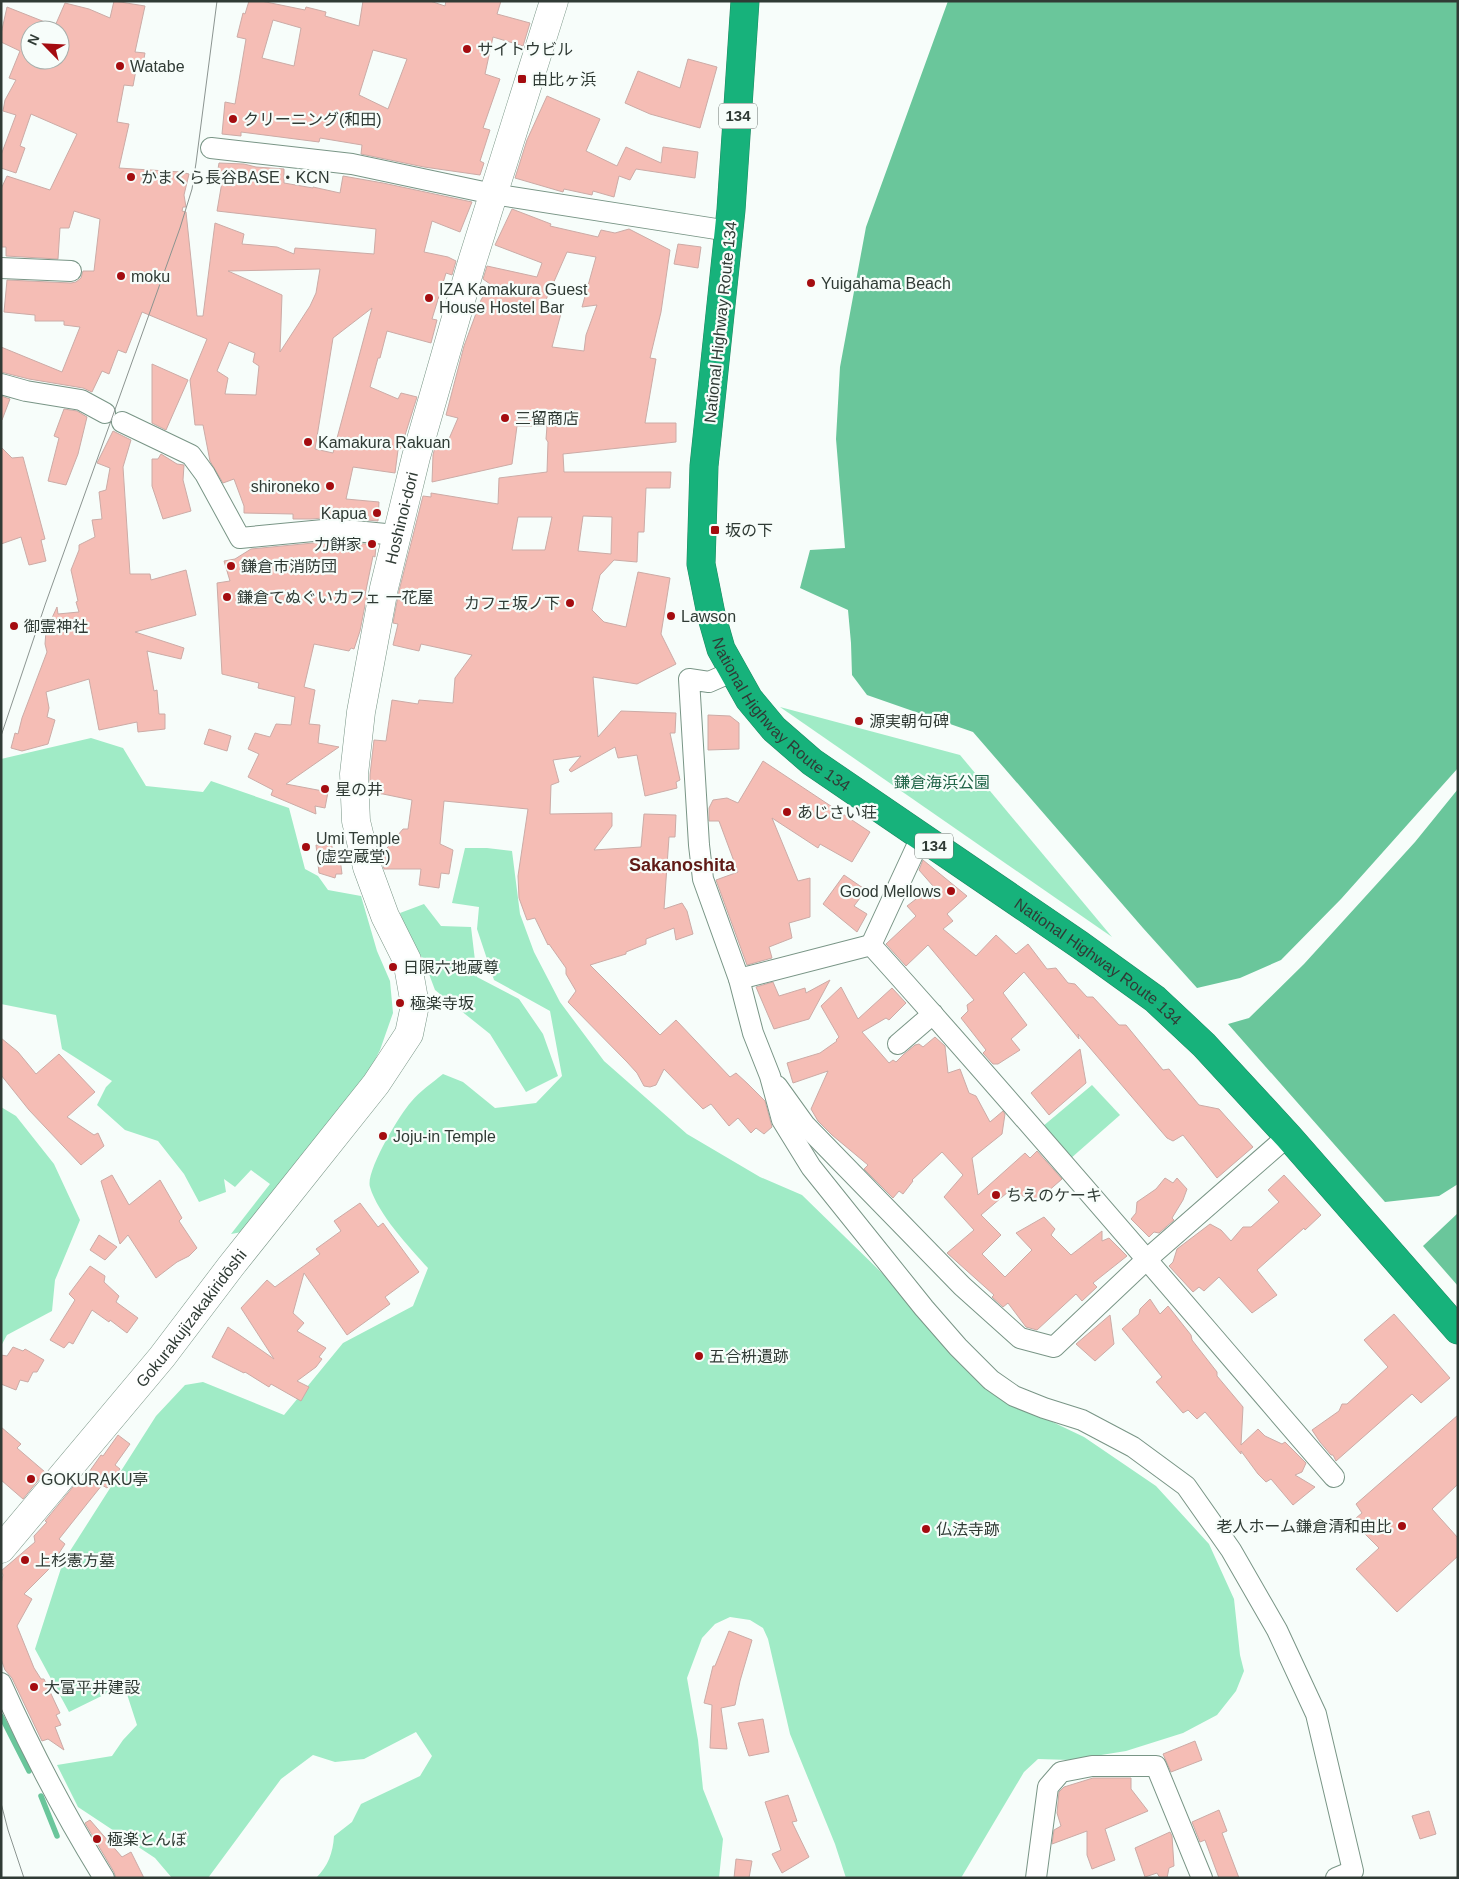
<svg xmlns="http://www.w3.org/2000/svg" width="1459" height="1879" viewBox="0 0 1459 1879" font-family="Helvetica,'Noto Sans JP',sans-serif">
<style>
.green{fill:#a0ebc6}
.water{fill:#6ac69b}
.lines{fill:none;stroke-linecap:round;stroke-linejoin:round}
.stream{stroke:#6ac69b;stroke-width:5.5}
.building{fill:#f5bdb5;stroke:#ccaba6;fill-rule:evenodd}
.street-casing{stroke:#799586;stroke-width:22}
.secondary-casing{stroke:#799586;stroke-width:29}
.highway-casing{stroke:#208862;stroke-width:29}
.street{stroke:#fff;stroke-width:20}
.secondary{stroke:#fff;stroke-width:28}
.highway{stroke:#17b27b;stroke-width:28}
.tram{stroke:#8b9490;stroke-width:1}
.poi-dot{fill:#a40c10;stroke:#f7fdfa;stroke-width:2}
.labels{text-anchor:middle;stroke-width:4.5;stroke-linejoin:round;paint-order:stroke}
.shield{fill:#f7fdfa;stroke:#6c7570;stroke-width:1}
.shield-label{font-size:15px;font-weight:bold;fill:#303b35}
.poi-label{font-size:16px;fill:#303b35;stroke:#f7fdfa;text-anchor:start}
.street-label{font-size:16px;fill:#303b35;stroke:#f7fdfa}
.park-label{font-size:16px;fill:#206548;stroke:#f7fdfa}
.neighbourhood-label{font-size:18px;font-weight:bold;fill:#5f1a16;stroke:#f7fdfa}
</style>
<rect width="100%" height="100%" fill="#f7fdfa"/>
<g class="green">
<path d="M780 707 960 755 1112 937Z"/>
<path d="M91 738 123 748 146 786 203 792 211 781 289 808 305 869 318 876 328 890 361 896 377 951 390 981 393 1013 380 1050 352 1104 242 1232 231 1234 270 1184 251 1170 235 1187 224 1179 226 1192 199 1202 184 1174 158 1141 125 1130 97 1105 106 1087 112 1081 62 1049 56 1015 1 1004V759Z"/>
<path d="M465 848H487L512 851 520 914 534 952 560 1002 604 1061 687 1134 760 1177 802 1195 883 1274 939 1338 1000 1397 1084 1437 1156 1486 1209 1544 1234 1599 1240 1655 1244 1671 1236 1691 1217 1715 1183 1733 1126 1751 1070 1760 1038 1759 1024 1772 961 1878H846L835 1844 790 1734 768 1639 763 1628 750 1620 730 1617 715 1624 702 1638 687 1678 698 1740 703 1789 723 1839 719 1878H316C328 1866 333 1853 334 1836L352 1822 361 1804 420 1776 432 1756 416 1732 364 1759 335 1762 313 1755 281 1779 208 1878H172L155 1858 78 1807 57 1765 112 1756 123 1740 137 1725 124 1685 69 1712 35 1649 63 1562 156 1416 185 1385 203 1382 284 1415 343 1343 413 1306 428 1268C409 1247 378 1214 370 1187 365 1172 400 1114 411 1102 420 1091 432 1083 443 1074L463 1082 495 1108 536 1103 562 1076 550 1011 494 980 477 929 479 907 452 903Z"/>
<path d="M424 904 441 926 471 927 477 977 519 999 543 1034 558 1076 526 1092 490 1034 435 990 423 958 415 952 400 913Z"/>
<path d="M1092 1085 1120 1115 1070 1159 1042 1127Z"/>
<path d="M1 1107 16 1116 54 1164 80 1220 55 1280 52 1311 7 1335 1 1346Z"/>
</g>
<g class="water">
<path d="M948 1H1458V768L1341 899 1281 960 1240 978 1197 988 1143 928 973 732 867 695 852 675 851 643 848 610 800 588 810 550 845 548 836 439 840 367 866 227Z"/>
<path d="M1458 789V1184L1439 1196 1385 1202 1228 1024 1249 1018 1304 964 1415 842Z"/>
<path d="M1458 1213V1286L1423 1246Z"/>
</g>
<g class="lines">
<g class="stream">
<path d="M1 1716 29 1771"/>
<path d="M41 1796 57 1836"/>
</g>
</g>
<g class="building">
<path d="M114 1 145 6 135 52 145 53 142 70H136L133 86 124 85 117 122 129 124 119 168 181 172 189 174 184 195 186 207H183L182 211 186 212 197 316H203L215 223 244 234 242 244 277 247 294 254 295 248 374 254 376 229 217 211 222 182 216 181 219 163 244 164 256 167 284 169V183L313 188V187L340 193 343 176 383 183 472 202 460 232 432 221 424 252 448 257 456 261 452 275 446 273 432 319 437 320 431 343 387 331 380 358H378L370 387 398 399 401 393 417 397 401 448 398 450 395 473 353 467 346 499 379 502 378 521 335 517 311 519H293V514L244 513V506L234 479 223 483 210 461 203 425H195L190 380 207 339 142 312 126 353 118 350 109 374 102 371 92 392 83 388 29 379 1 372V347L62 372 80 327 64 325V321H35V315L4 312 7 280 71 283 76 282 81 278 83 271H94L100 219 74 211 69 228H60L58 259 6 256V247H1V189L7 176 50 190 77 134 31 114 20 146 25 148 16 173 1 168V155L16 115 3 111 5 100 16 80 9 78 20 51 1 42V34L7 7 55 26 65 3 89 9 110 18ZM30 30H60V60H30ZM320 269 316 293 310 306 280 352 282 295 228 271ZM372 308 333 453 315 449 333 338ZM229 342 255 353 253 362 259 366 256 395 225 394 228 378 217 371Z"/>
<path d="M249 1H261L305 10 306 7 326 12 325 16 359 26 363 1H430L445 6 446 1H501L497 14 530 23 523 46 493 37 485 74 500 79 483 128 490 130 480 161 484 163 480 175 424 167 361 154 362 145 320 138 319 142 241 132V136L222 134 225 102 235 104 246 39 237 37 243 13 245 14ZM273 20 301 28 294 66 262 58ZM373 50 407 59 388 109 359 95Z"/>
<path d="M688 59 717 67 700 128 650 114 625 103 638 71 680 88Z"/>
<path d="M547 96 600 119 586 151 617 166 626 147 661 163 663 147 698 152 695 178 636 169 630 180 619 176 614 197 593 191 592 195 564 189 563 192 515 178 527 140Z"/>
<path d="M512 209 551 224 550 226 598 237 601 230 615 233 629 229 670 250 661 312 650 358 656 359 645 423H676V442L563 454 564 472H671L670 488H646L644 532H638L637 562 614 560 600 575 592 610 604 622 626 627 638 572 670 578 661 634 676 664 637 684 593 677 598 737 621 711 676 713 675 733H670L680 780 676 782 677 788 645 796 637 755 618 758 615 747 571 772 569 770 581 756 553 760 559 782 551 785 550 814 612 813V826L594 850 641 847 644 814 676 815 675 837H669L664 909 682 903 687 911 693 934 676 940 674 928 646 939V944L626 952V954L590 965 660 1035 676 1020 730 1077 736 1073 748 1084 765 1101 772 1127 764 1134 756 1128 751 1133 738 1118 729 1126 711 1104 703 1109 664 1069 656 1085 650 1087 644 1086 637 1073 627 1062 568 1002 576 991 566 974V968L549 944 548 945 535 918 527 920 519 898 518 876 528 809 444 801 440 844 453 850 449 874 441 873 439 888 419 885 421 869H384L382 862V854L403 829H408L412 800 383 794 370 793V775L374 740 386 741 392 700 418 704 419 700 453 703 455 678 472 655 421 644 419 651 393 645 398 624 393 623 399 591 423 496 431 497V493L498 504 499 478 547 472 548 442 546 439 547 426H517L512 464 432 482 433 455 435 447 445 448 458 418 446 415 464 346 481 300 490 284 483 279 487 266 537 277 542 263 495 245ZM567 252 596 257 582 307 597 305 586 335 584 351 552 347 563 306 545 302ZM583 516 612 517 611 554 578 551ZM518 517H552L545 550H512Z"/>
<path d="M678 244 701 247 698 268 674 264Z"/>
<path d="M152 364 188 380 166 430 152 423Z"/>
<path d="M1 396 10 399 2 420H1Z"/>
<path d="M64 409 77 411 87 417 78 454 66 485 48 481 59 438 54 436Z"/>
<path d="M113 431 131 440 123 467 130 574H150L151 580 186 570 196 615 135 632 184 648 181 659 147 651 154 691 157 690 159 714H165V729L138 732 137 722 99 730 89 679 46 692 49 708 47 717 55 720 48 744 22 751 11 748 15 733 18 734 22 718 47 652 45 644 46 631 57 607 58 614 79 612 76 602 78 601 71 570 79 550V545L95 537 92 520 102 519 99 492 106 490 110 468 97 463Z"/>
<path d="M1 447 12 458 23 457 45 539 41 540 46 561 29 565 21 537 1 544Z"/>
<path d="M161 454 177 464 184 465 183 480 191 511 163 519 152 486V459H158Z"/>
<path d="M334 541 376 545 375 557 373 556 365 595H367L360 631 354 649 351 648 349 651 314 644 304 687 315 690 309 724 320 725 318 743 339 747 286 784 328 792 325 808 315 806 316 814 271 795 273 790 248 777 259 754 248 749 255 733 270 737 276 724 291 725 295 697 258 688 259 683 222 674 217 583 230 581 224 561 235 559 251 549Z"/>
<path d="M708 715 730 716 739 723V749L708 750Z"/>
<path d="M209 729 231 736 227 751 204 744Z"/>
<path d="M763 761 870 832 852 862 820 844 818 848 772 818 798 881 810 878V917L789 923 792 938 769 947 772 958 747 965 716 880 738 872 719 821H709V808L713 800 727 798 738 803Z"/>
<path d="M316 845H332V848L339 850 342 874H336L335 878 319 873Z"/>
<path d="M923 860 967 896 947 914 953 921 943 929 976 956 996 935 1016 954 1028 944 1047 969 1056 968 1068 983 1075 984 1087 997H1093L1119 1025H1126L1163 1070 1169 1069 1199 1105 1219 1109 1253 1147 1217 1178 1183 1135 1173 1141 1167 1138 1078 1034 1079 1039 1024 972 1003 993 1027 1025 1011 1039 1020 1050 998 1064H993L983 1053 986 1050 961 1018 968 1011 967 1005 974 1000 928 945 906 966 886 944 916 916 907 906 933 886 919 870Z"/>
<path d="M844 875 866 890 854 906 867 914 857 932 823 904Z"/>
<path d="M830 980 809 1019 774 1029 756 987 773 982 779 996 805 988 806 993Z"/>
<path d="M841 987 858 1019 892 988 906 1003 889 1020 886 1018 862 1032 889 1063 893 1060 896 1062 903 1055 915 1045 919 1044 923 1047 935 1037 945 1046 948 1073 960 1069 969 1093 976 1096 990 1122 1003 1111 1005 1114 1002 1134 972 1158 978 1195 1025 1153 1030 1158 1037 1151 1062 1179 1038 1200 1008 1192 981 1215 1001 1235 982 1254 1005 1277 1032 1250 1016 1233 1044 1217 1055 1229 1051 1235 1071 1255 1102 1231V1241L1109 1238 1127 1256 1093 1283 1097 1287 1082 1301 1076 1294 1037 1330 1026 1327 1008 1303 1003 1307 992 1297 994 1295 947 1253 974 1230 944 1197 963 1175 942 1152 912 1180 913 1181 903 1194 899 1191 893 1198 864 1169 868 1165 832 1135 818 1121 811 1109 828 1071 793 1083 787 1063 820 1053 837 1041 836 1040 839 1037 821 1006Z"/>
<path d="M1 1038 18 1052 36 1074 59 1054 95 1092 67 1117 94 1135 98 1133 104 1146 81 1165 29 1110 1 1075Z"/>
<path d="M1080 1049 1086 1083 1049 1115 1031 1093Z"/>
<path d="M112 1175 129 1205 160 1180 182 1218 179 1221 197 1248 189 1256 177 1262 156 1278 128 1235 120 1244 101 1181Z"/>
<path d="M1284 1175 1321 1215 1305 1230 1304 1228 1257 1270 1277 1295 1252 1313 1219 1277 1204 1291 1199 1287 1193 1292 1169 1266 1173 1262 1177 1249 1210 1224 1221 1230 1231 1241 1243 1227H1251L1279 1202 1268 1190Z"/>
<path d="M1165 1178 1173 1183 1177 1178 1187 1189 1183 1200 1172 1218 1174 1220 1159 1233 1154 1232 1149 1237 1131 1219 1136 1213 1137 1202 1156 1189Z"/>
<path d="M360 1203 378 1227 383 1223 419 1272 385 1297 390 1304 347 1335 304 1273 293 1313 304 1323 297 1331 326 1348 319 1357 322 1359 316 1367 297 1381 309 1387 301 1401 271 1384 269 1387 245 1372 244 1373 212 1357 228 1327 274 1359 241 1308 267 1280 275 1287 320 1254 316 1249 341 1231 334 1221Z"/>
<path d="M99 1235 117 1247 105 1260 90 1250Z"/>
<path d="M90 1266 105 1276 104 1282 119 1296 116 1302 138 1318 127 1333 110 1320 109 1322 92 1310 73 1344 69 1342 64 1348 50 1340 75 1300 69 1294Z"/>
<path d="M1150 1299 1160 1314 1168 1306 1191 1335 1192 1340 1217 1372V1376L1243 1407 1241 1445 1258 1429 1265 1436 1282 1444 1285 1442 1306 1463 1302 1472 1295 1475 1315 1487 1293 1505 1271 1479 1266 1482 1258 1474 1241 1451V1454L1205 1412 1197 1419 1188 1410 1183 1413 1156 1382 1162 1377 1122 1329 1139 1314 1140 1309Z"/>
<path d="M1394 1314 1450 1378 1421 1403 1412 1394 1336 1461 1333 1455H1331L1320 1442 1312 1430 1339 1411 1342 1404H1347L1388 1367 1364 1340Z"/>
<path d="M1110 1315 1114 1344 1095 1361 1076 1344Z"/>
<path d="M13 1347 23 1351 25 1349 44 1360 37 1372H33L28 1382 20 1380 16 1390 1 1384V1355L7 1356Z"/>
<path d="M1458 1415V1484L1432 1509 1458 1538V1556L1397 1612 1356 1569 1379 1548 1360 1529 1356 1518 1362 1513 1356 1504Z"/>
<path d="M1 1427 21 1444 17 1448 45 1472 23 1499 1 1480Z"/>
<path d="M118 1435 130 1444 115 1465 120 1469 107 1488 102 1485 59 1539 65 1544 48 1570 24 1594 32 1599 17 1626 34 1668 41 1679H44L60 1713 56 1715 61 1725 55 1727 64 1750 48 1739 42 1741 12 1678 5 1670 1 1659V1584L3 1575 1 1571 35 1542 34 1536 47 1522 45 1521 77 1482 80 1485 101 1455 103 1456Z"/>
<path d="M729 1631 752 1640 740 1681 735 1705 721 1708 727 1749 710 1748 712 1705 704 1703 713 1666H715Z"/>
<path d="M763 1719 769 1752 749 1756 738 1723Z"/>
<path d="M1195 1741 1202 1760 1171 1772 1163 1754Z"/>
<path d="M1093 1778H1131V1789L1148 1811 1105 1829 1115 1860 1092 1869 1087 1855V1831L1052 1844 1054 1830 1061 1826 1057 1813 1059 1792 1064 1787Z"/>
<path d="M788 1795 797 1821 792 1822 809 1857 782 1873 772 1854 781 1850 765 1802Z"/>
<path d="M1219 1810 1227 1831 1222 1833 1239 1878H1219L1205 1840 1200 1842 1192 1822Z"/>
<path d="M1429 1811 1436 1834 1420 1839 1412 1816Z"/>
<path d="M90 1820 122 1857 131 1852 144 1878H116L114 1872 85 1823Z"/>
<path d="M1170 1832 1172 1836 1174 1866 1169 1868 1167 1878H1160L1157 1873 1145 1877 1135 1848Z"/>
<path d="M736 1859 752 1861 749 1878H734Z"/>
</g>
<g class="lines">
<defs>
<g id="street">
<path d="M211 148 352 164 493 194 729 231"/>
<path d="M1 268 71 271"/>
<path d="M1 384 26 391 81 400 105 413"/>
<path d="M122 422 191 455 205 474 240 538 334 529 396 535"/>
<path d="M734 671 709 682 689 679 699 845 703 879 739 979 753 1033 770 1076 782 1120 811 1167 924 1308 958 1347 991 1380 1014 1396 1044 1408 1082 1420 1133 1447 1186 1486 1231 1550 1277 1630 1316 1714 1353 1871 1336 1878"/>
<path d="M871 945C1028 1119 1180 1299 1334 1477"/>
<path d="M871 945 921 837"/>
<path d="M739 979 871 945"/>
<path d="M898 1044 933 1014"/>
<path d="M777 1086 805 1125 962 1286 1020 1338 1054 1347 1146 1260 1288 1136"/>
<path d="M1 1683C31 1750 65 1815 104 1878"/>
<path d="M1036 1878 1048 1787 1061 1772 1092 1766H1156L1202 1878"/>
</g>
<g id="secondary">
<path id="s1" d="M1 1549 162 1357 231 1266 376 1084 409 1034 415 1005 407 960 385 916 367 867 356 821 354 774 361 712 384 588 416 457 472 262 554 1"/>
</g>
<g id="highway">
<path id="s2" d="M745 1 731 210 704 466 701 564 711 614 721 649 749 699 774 729 812 762 1080 945 1155 999 1204 1045 1288 1136 1458 1330"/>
</g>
</defs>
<use href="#street" class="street-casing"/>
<use href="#secondary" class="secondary-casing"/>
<use href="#highway" class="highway-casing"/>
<use href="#street" class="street"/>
<use href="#secondary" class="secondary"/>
<use href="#highway" class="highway"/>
<g class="tram">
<path d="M1 736 45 605 180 228 192 189 196 163 217 1"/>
<path d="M1 1803 8 1830 24 1878"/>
</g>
</g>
<g class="poi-dot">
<circle cx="467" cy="49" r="5"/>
<circle cx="120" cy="66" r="5"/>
<rect x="517" y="74" width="10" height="10" rx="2.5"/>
<circle cx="233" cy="119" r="5"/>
<circle cx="131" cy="177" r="5"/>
<circle cx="121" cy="276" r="5"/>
<circle cx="811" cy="283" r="5"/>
<circle cx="429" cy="298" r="5"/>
<circle cx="505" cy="418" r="5"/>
<circle cx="308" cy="442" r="5"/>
<circle cx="330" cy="486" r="5"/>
<circle cx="377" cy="513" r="5"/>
<rect x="710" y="525" width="10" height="10" rx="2.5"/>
<circle cx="372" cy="544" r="5"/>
<circle cx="231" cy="566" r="5"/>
<circle cx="227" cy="597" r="5"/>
<circle cx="570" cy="603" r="5"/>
<circle cx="671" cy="616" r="5"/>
<circle cx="14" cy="626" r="5"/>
<circle cx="859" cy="721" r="5"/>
<circle cx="325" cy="789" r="5"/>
<circle cx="787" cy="812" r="5"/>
<circle cx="306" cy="847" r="5"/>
<circle cx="951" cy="891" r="5"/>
<circle cx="393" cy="967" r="5"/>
<circle cx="400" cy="1003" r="5"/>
<circle cx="383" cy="1136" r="5"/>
<circle cx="996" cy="1195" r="5"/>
<circle cx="699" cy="1356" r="5"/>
<circle cx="31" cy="1479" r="5"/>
<circle cx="1402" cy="1526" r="5"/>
<circle cx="926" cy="1529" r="5"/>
<circle cx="25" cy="1560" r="5"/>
<circle cx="34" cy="1687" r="5"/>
<circle cx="97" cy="1839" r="5"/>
</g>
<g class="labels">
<g class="shield">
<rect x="719" y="103.5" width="38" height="25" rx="4"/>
<rect x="915" y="833.5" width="38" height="25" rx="4"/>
</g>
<g class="shield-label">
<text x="738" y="121">134</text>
<text x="934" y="851">134</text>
</g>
<g class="poi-label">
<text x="477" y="55">サイトウビル</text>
<text x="130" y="72">Watabe</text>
<text x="532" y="85">由比ヶ浜</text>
<text x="243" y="125">クリーニング(和田)</text>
<text x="141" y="183">かまくら長谷BASE・KCN</text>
<text x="131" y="282">moku</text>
<text x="821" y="289">Yuigahama Beach</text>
<text x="439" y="295">IZA Kamakura Guest<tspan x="439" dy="18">House Hostel Bar</tspan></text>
<text x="515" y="424">三留商店</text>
<text x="318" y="448">Kamakura Rakuan</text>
<text x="320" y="492" text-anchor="end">shironeko</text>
<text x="367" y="519" text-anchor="end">Kapua</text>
<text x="725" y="536">坂の下</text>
<text x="362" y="550" text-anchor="end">力餅家</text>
<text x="241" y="572">鎌倉市消防団</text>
<text x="237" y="603">鎌倉てぬぐいカフェ 一花屋</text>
<text x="560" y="609" text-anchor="end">カフェ坂ノ下</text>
<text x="681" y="622">Lawson</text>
<text x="24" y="632">御霊神社</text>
<text x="869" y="727">源実朝句碑</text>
<text x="335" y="795">星の井</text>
<text x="797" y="818">あじさい荘</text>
<text x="316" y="844">Umi Temple<tspan x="316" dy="18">(虚空蔵堂)</tspan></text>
<text x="941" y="897" text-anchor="end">Good Mellows</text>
<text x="403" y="973">日限六地蔵尊</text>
<text x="410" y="1009">極楽寺坂</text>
<text x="393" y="1142">Joju-in Temple</text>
<text x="1006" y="1201">ちえのケーキ</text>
<text x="709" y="1362">五合枡遺跡</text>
<text x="41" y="1485">GOKURAKU亭</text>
<text x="1392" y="1532" text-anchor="end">老人ホーム鎌倉清和由比</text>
<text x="936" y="1535">仏法寺跡</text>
<text x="35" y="1566">上杉憲方墓</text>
<text x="44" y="1693">大富平井建設</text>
<text x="107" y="1845">極楽とんぼ</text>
</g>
<g class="street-label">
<text transform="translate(720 322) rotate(-84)" y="6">National Highway Route 134</text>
<text dy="6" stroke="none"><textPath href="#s1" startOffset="1189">Hoshinoi-dori</textPath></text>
<text dy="6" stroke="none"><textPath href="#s2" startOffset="742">National Highway Route 134</textPath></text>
<text dy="6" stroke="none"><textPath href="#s2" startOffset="1148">National Highway Route 134</textPath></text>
<text dy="6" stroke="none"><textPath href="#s1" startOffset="299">Gokurakujizakakiridōshi</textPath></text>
</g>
<g class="park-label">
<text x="942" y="788">鎌倉海浜公園</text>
</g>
<g class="neighbourhood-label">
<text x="682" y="871">Sakanoshita</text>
</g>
</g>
<rect width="1459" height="1879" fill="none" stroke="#303b35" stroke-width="5"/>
<g transform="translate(45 45) rotate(294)"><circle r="24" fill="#f7fdfa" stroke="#a7afab"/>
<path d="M0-4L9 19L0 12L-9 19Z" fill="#a40c10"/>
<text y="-8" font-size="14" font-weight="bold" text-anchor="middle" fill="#303b35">N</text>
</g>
</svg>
